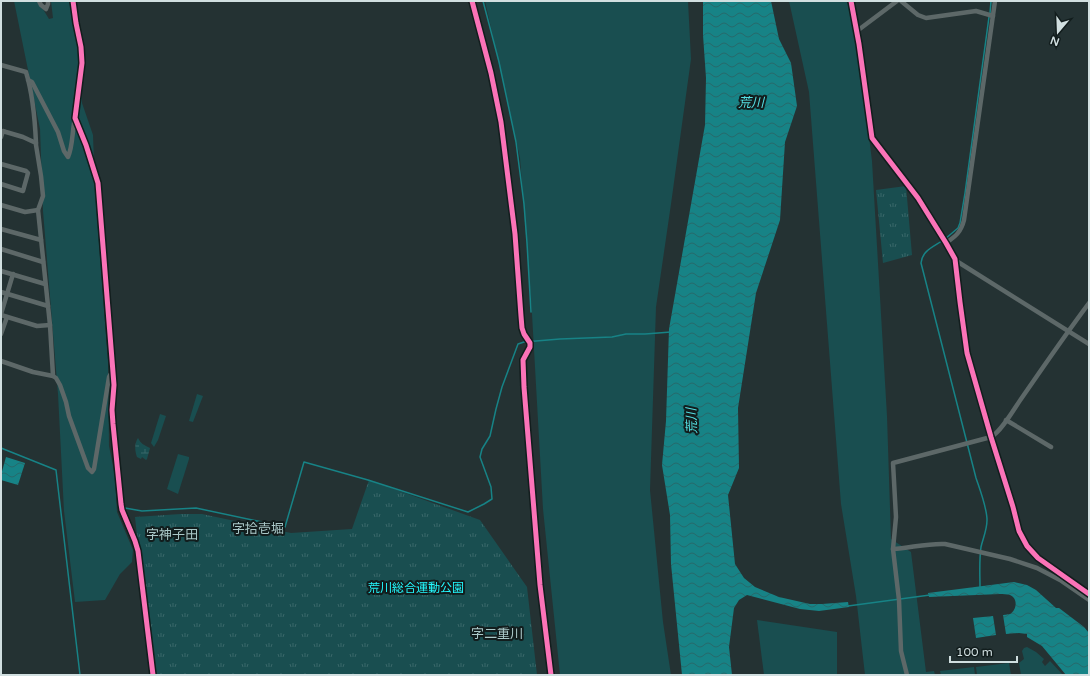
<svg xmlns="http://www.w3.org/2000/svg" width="1090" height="676" viewBox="0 0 1090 676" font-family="'Varela Round','Noto Sans JP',sans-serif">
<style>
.grass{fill:#194e50}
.wetland{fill:url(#wetland-marsh)}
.park{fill:url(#park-tufts)}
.water{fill:url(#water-waves)}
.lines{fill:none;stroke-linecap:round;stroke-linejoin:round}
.stream{stroke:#178386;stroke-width:1.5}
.street{stroke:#5d6868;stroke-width:4.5}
.cycleway-casing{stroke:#121d1d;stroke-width:8}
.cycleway{stroke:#fb73b8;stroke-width:5}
.labels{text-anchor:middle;stroke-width:4;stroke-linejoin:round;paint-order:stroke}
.park-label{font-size:12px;fill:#23f9fe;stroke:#121d1d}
.water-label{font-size:13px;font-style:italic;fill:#55e0e4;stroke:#121d1d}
.neighbourhood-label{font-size:13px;fill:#aac8c8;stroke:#121d1d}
</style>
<defs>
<pattern id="wetland-marsh" width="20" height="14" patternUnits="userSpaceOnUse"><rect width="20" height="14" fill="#194e50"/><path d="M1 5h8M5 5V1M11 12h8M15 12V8" fill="none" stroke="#396769"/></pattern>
<pattern id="park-tufts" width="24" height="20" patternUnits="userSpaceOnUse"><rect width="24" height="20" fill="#194e50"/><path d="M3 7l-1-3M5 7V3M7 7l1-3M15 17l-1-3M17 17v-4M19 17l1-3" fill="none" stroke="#396769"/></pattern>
<pattern id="water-waves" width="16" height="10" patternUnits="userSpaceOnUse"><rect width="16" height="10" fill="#178386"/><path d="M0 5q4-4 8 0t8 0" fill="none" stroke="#27696b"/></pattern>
</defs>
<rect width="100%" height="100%" fill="#243233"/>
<g class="grass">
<path d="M14 1H38L49 19 53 18 51 1H69L80 59 82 103 93 135 95 190 108 362 109 446 115 476 117 512 133 550 132 562 120 574 105 600 75 602 64 511 58 394 43 211 40 129Z"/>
<path d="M485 1H688L691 59 671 204 656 307 650 490 663 622 671 675H560L543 509 532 314 520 158Z"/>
<path d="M789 1H847L858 48 872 161 887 416 891 539 911 552 926 672 934 671 935 675H865L856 596 841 504 809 92Z"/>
<path d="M197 394 203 396 193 422 189 421Z"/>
<path d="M160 414 166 416 158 440 154 447 151 443Z"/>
<path d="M178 454 189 457V459L178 494 167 489Z"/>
<path d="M757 620 837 632V675H764Z"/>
<path d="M1027 647 1036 652 1044 659 1042 662 1045 666 1050 661 1063 675H1021L1019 663 1024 659 1022 651 1024 648Z"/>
<path d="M1009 663 1011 675H977L976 667Z"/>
<path d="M974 667 975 675H941L940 671Z"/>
</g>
<path class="wetland" d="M138 438C141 444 144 445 150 448L147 459 146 460 142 457 141 459 137 457C135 451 134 444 138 438Z"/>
<g class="park">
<path d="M906 186 912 255 883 263 876 190Z"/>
<path d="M369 480 480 520 527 587 537 675H152L135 517 181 514H202L291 533 352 529Z"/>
</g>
<g class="water">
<path d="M703 1H771L779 39 791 63 797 106 785 142 780 220 756 293 738 408 739 468 728 495 735 564 744 578 755 587 779 597 810 604H822L848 602 849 607 819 611 800 609 747 595 739 600 734 608 729 647 732 675H682L671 564 670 515 662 465 666 421 669 329 705 125 706 78 703 35Z"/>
<path d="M6 457 25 463 18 485 1 480V475Z"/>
<path d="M1014 582 1027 585 1036 590 1056 608H1059L1084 627 1089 633V675H1066L1042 646 1027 637V634L1019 633 1006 634 1003 615C1005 615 1009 614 1010 614 1017 610 1018 598 1010 595 1007 594 1003 594 1000 594L929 597 928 593Z"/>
<path d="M993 616 996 635 976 638 973 618Z"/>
</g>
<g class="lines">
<g class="stream">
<path d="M483 1 499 62 516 142 524 204 527 243 531 312"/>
<path d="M990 13 991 1"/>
<path d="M945 239 958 228 960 223 965 193 989 17"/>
<path d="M942 241C933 247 922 251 921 263L976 478C980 490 987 508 987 520 987 530 983 538 981 547 979 561 980 574 980 588"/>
<path d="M1 448 56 470 80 675"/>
<path d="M125 508 142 511 196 508 285 527 304 462 368 480 468 512 484 504 492 499 491 487 480 457 482 449 490 436 496 409 502 387 518 344 524 342 560 339 612 337 626 334H645L671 332"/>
<path d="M848 606 930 595"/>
</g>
<g class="street">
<path d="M39 1 41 5 46 9 48 4V1"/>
<path d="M73 1 76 23 81 47 82 63 75 118 86 145 98 183 114 385 112 410 113 424 121 504 122 510 135 541 138 551 153 675"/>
<path d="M851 1 859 44 872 138 918 198 946 243 955 259 960 302 967 353 991 437 1013 507 1019 531 1027 546 1038 558 1089 594"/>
<path d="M901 1 918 15 926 18 976 11 993 16"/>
<path d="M857 31 897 1"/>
<path d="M1 65 26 72C33 95 35 120 36 143"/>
<path d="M28 80 32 82 58 132 64 151 68 157C73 146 72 131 75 118"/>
<path d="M1 137 3 131 6 132 23 137 36 143V145L41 176 43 196 38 210 50 325 53 376"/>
<path d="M1 164 26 171 28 173 23 191 1 184"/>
<path d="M1 205 25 212 38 210"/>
<path d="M1 229 41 240"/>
<path d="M946 243C956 236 961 232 964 220L995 1"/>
<path d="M1 249 43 262"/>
<path d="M955 259 958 262 1089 344"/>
<path d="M1 271 45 284"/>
<path d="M1 292 48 306"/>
<path d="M1 314 13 274"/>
<path d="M1 315 37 326 50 325"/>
<path d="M1 334 7 317"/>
<path d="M1 361 33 372 53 376 56 378 60 385 66 402 69 416 88 468 92 472 94 469 109 377 112 372"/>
<path d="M1006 420 1051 447"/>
<path d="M893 549C910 548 928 543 945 544L1010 559 1037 568 1060 580 1089 600"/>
<path d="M907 675 901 651 899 600 893 549 896 517 893 463 991 437C1001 432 1014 409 1021 399 1043 367 1065 335 1089 303"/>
</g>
<defs>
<g id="cycleway">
<path d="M73 1 76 23 81 47 82 63 75 118 86 145 98 183 114 385 112 410 113 424 121 504 122 510 135 541 138 551 153 675"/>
<path d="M472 1 491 73 501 122 515 234 521 316 522 328 524 334 530 343V347L523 360 524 387 540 585 551 675"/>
<path d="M851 1 859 44 872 138 918 198 946 243 955 259 960 302 967 353 991 437 1013 507 1019 531 1027 546 1038 558 1089 594"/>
</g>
</defs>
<use href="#cycleway" class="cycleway-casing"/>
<use href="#cycleway" class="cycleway"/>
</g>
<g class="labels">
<g class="park-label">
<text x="416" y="592">荒川総合運動公園</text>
</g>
<g class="water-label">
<text x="751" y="107">荒川</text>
<text transform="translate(691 421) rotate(-92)" y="5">荒川</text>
</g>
<g class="neighbourhood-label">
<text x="258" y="533">字拾壱堀</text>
<text x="172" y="539">字神子田</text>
<text x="497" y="638">字二重川</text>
</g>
</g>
<rect width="1090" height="676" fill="none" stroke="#d1dfe0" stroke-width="4"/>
<g transform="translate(1058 32) rotate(199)" stroke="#121d1d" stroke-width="3" paint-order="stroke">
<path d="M0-3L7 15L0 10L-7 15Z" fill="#d1dfe0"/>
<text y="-6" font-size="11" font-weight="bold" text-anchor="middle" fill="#d1dfe0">N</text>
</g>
<path d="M950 656v6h67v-6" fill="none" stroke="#d1dfe0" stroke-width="2"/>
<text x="956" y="656" font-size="12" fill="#d1dfe0" stroke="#121d1d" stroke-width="3" paint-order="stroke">100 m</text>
</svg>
